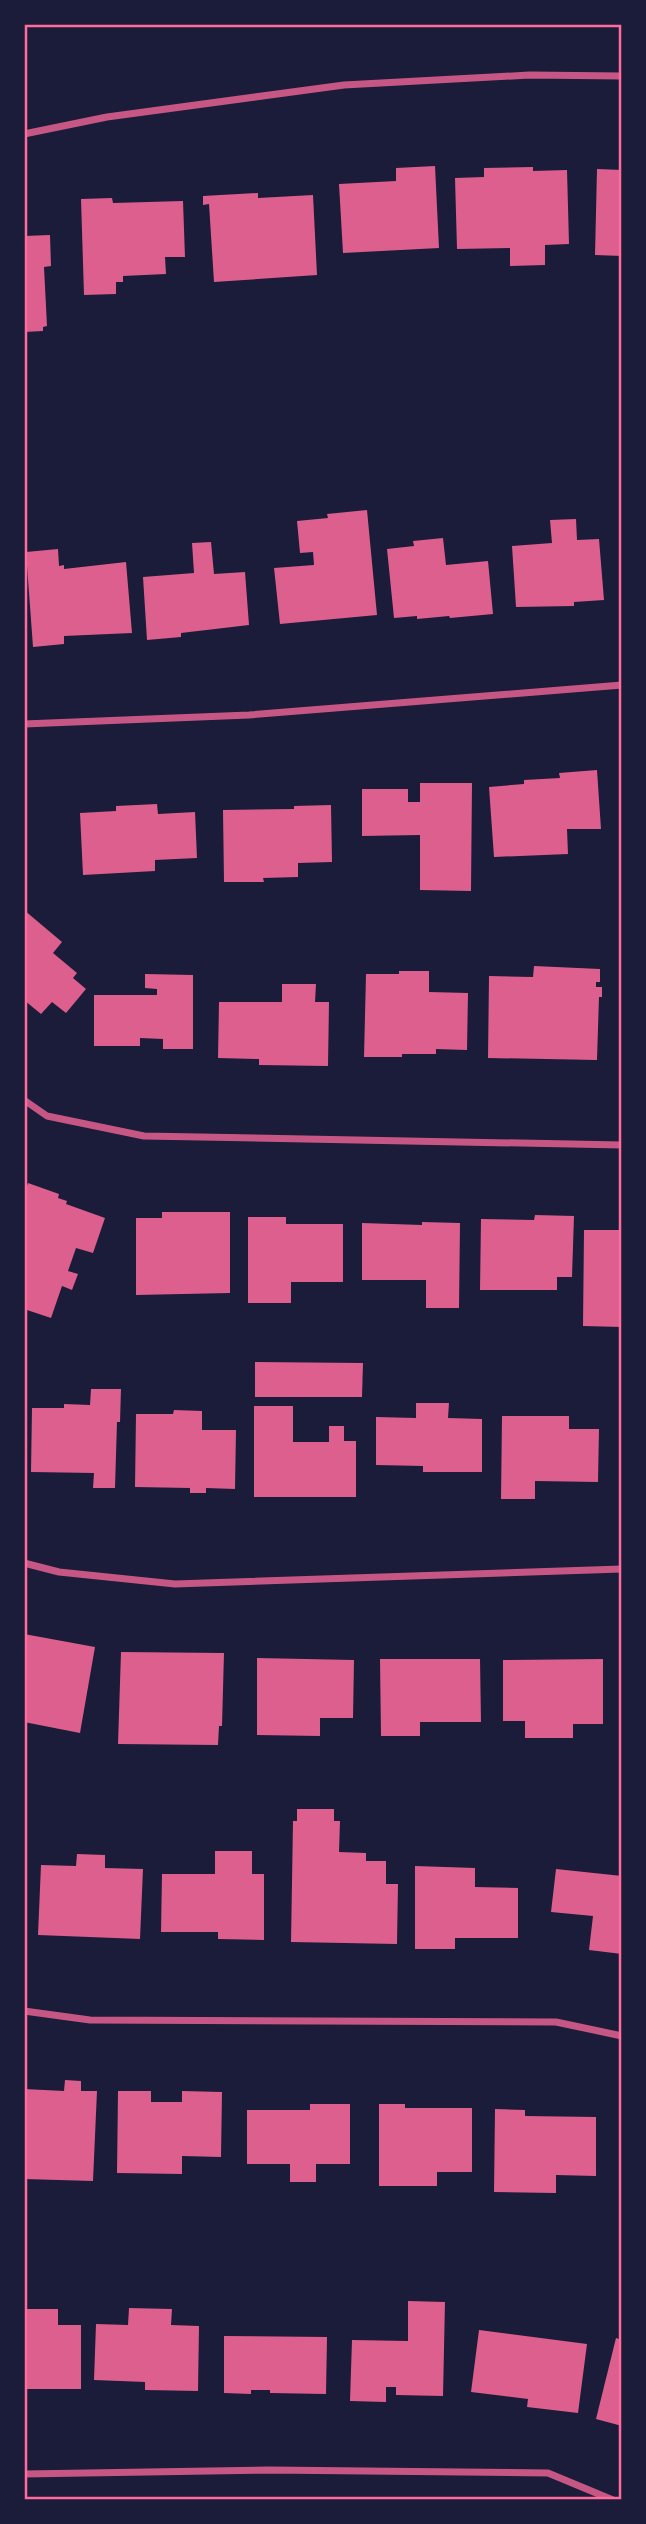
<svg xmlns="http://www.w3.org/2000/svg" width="646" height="2524" viewBox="0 0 646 2524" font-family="'Alegreya Sans',sans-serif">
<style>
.building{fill:#dd5f8e}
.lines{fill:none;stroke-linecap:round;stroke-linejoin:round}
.minor{stroke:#c65784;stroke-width:7}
.neatline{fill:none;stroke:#ff6b9d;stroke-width:2.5}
</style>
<rect width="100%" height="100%" fill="#1b1b3a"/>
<g class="building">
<path d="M435 166 439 248 343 253 339 184 396 181V168Z"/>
<path d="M533 167V171L567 170 569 244 545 245V265L510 266V248L457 249 455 178 484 177V168Z"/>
<path d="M597 169 622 170V256L595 255Z"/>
<path d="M258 193V198L313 195 317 275 214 282 209 204 203 205V196Z"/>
<path d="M112 198 113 203 183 201 185 257H165L166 274 123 276V282H116V294L84 295 81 199Z"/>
<path d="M50 235 51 266 44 267 47 326 43 327V331L24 332V236Z"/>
<path d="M367 510 377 615 280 624 274 568 314 565 313 552 300 553 297 521 328 518 327 514Z"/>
<path d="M576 519 577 540 599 539 604 600 574 602V606L516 607 512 546 552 543 550 520Z"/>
<path d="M443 538 446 565 488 561 493 614 450 618 449 616 417 619V616L394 618 387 549 414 546 413 541Z"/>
<path d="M211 542 214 574 245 572 249 625 181 633V637L147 640 143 577 194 573 192 543Z"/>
<path d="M58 549 59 566 64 565V569L126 562 132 633 64 636V644L33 647 26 552Z"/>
<path d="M597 770 601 829H567L568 854 494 857 489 787 524 784V780L560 778 559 773Z"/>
<path d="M420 783H472L471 891 420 890V835L362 836V789H408V802H420Z"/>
<path d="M157 804 158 814 195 812 197 858 155 860V871L83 875 80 813 116 811V806Z"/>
<path d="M331 805 332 862 298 863V877L263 878 264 882H224L223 810 294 809V806Z"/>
<path d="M24 910 62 942 53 953 77 973 73 978 86 989 66 1013 52 1002 41 1014 24 1000Z"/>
<path d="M534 966 600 969V982H596V987H602V997H599L597 1060 488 1058 489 976 533 977Z"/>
<path d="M399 971H429V992L468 993 467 1050 436 1049V1054H402V1057H364L366 974H399Z"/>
<path d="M145 974 193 975V1049H163V1039L140 1038V1046H94V995H157V989L145 988Z"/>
<path d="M282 984H316L315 1002H329L328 1066 259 1065V1059L218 1058 219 1002H282Z"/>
<path d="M28 1183 59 1194 58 1198 67 1201 66 1204 105 1218 93 1253 76 1248 68 1271 78 1274 72 1290 62 1286 51 1318 24 1309V1194Z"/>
<path d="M162 1212H230V1293L136 1295V1218H162Z"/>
<path d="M535 1215 574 1216 572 1277H557V1290H480L481 1219 534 1220Z"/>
<path d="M248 1217H286V1224H343V1282H291V1303H248Z"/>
<path d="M422 1222 460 1223 459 1308H426V1280H362V1223L422 1225Z"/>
<path d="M584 1230H622V1327L583 1326Z"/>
<path d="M255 1362 363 1363 362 1397H255Z"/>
<path d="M91 1389H121L120 1422H117L115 1488H93L94 1473 31 1472 32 1408H64V1404L90 1405Z"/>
<path d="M416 1403H449L448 1418 482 1419V1472H423V1466L376 1465V1417L416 1418Z"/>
<path d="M254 1406H293V1442H329V1426H344V1441H356V1497H254Z"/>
<path d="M174 1410 202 1411V1430H236L235 1489 206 1488V1493H190V1488L135 1487 136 1414H173Z"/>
<path d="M502 1416H569V1429H599L598 1482 535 1481V1499H501Z"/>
<path d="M24 1634 95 1647 80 1733 24 1722Z"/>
<path d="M121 1652 224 1653 222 1726H219L218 1745 118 1744Z"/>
<path d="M257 1658 354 1660 353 1718H320V1736L257 1735Z"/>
<path d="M380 1659H480L481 1722H420V1736H381Z"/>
<path d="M603 1659V1724H573V1738H525V1721H503V1660Z"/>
<path d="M297 1809H334V1821H340L339 1852 366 1853V1861H386V1884H398L397 1944 291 1942 293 1821H297Z"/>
<path d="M215 1851H252V1874H264V1940L218 1939V1932H161L162 1874H215Z"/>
<path d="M77 1854 105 1855V1868L143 1869 140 1939 38 1935 41 1865 76 1866Z"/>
<path d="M415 1866 475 1868V1887L518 1888V1938H455V1949H415Z"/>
<path d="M556 1869 622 1876V1954L589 1950 593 1916 551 1912Z"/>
<path d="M65 2080 81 2081V2091H97L93 2181 24 2179V2089L64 2091Z"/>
<path d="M118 2091H151V2102H182V2091L222 2092 221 2157 182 2156V2174L117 2173Z"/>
<path d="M310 2104H350V2164H316V2182H290V2164H247V2110H310Z"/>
<path d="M379 2104H405V2108H472V2172H437V2186H379Z"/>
<path d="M495 2109 525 2110V2116L596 2117V2176L556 2175V2193L494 2192Z"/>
<path d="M408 2301 445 2302 443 2396 396 2395V2387H386V2402L350 2401 352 2340 408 2341Z"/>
<path d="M129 2308 172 2309 171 2325 199 2326 198 2391 145 2390V2382L94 2380 96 2324 128 2325Z"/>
<path d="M24 2309H58V2325H81V2389H25Z"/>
<path d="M479 2330 587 2344 578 2413 527 2407 528 2399 471 2392Z"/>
<path d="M224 2336 327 2337 326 2394 270 2393V2390H251V2394L224 2393Z"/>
<path d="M616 2338 622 2340V2426L596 2419Z"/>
</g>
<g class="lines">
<g class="minor">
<path d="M24 134 107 117 344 85 530 75 622 76"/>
<path d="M24 724 249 715 622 685"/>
<path d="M24 1100 47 1116 144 1136 622 1145"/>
<path d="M24 1563 59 1572 175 1584 622 1569"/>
<path d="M24 2011 90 2020 556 2022 622 2036"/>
<path d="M24 2474 269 2470 548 2473 613 2500"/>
</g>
</g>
<rect width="646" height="2524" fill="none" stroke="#1b1b3a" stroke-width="52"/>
<rect x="26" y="26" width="594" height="2472" class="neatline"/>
</svg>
